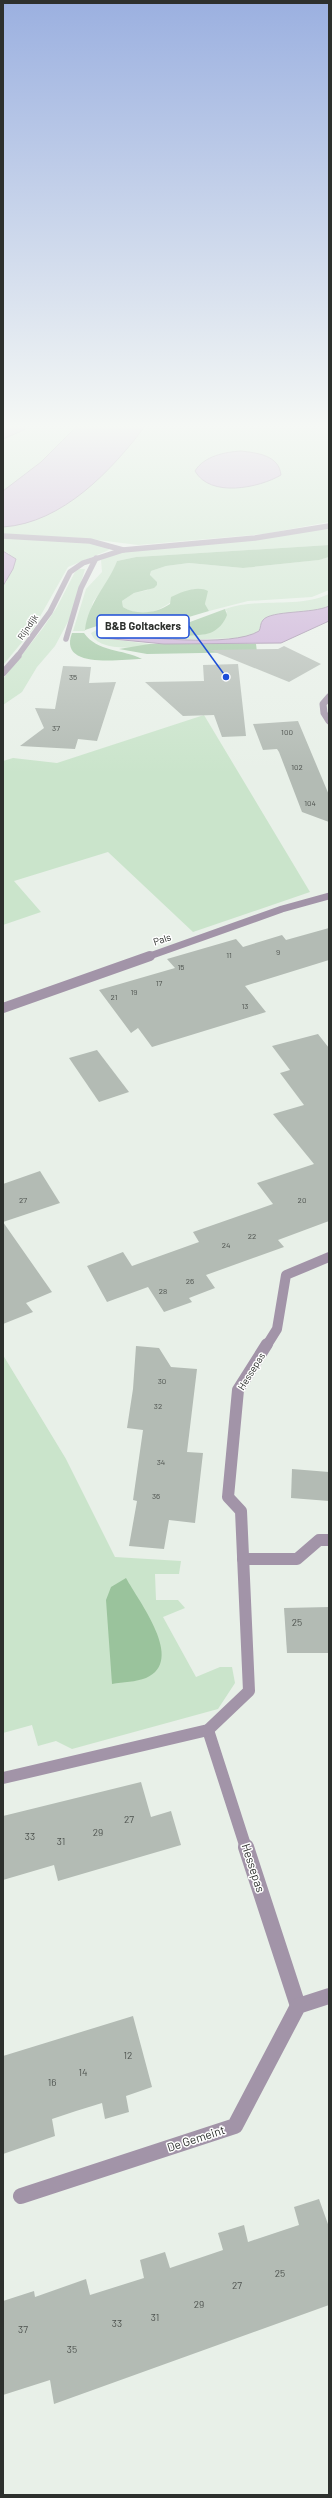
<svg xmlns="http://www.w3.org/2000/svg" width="332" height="2498" viewBox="0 0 332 2498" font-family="Barlow,sans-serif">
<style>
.green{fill:#cae4cb;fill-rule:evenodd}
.forest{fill:#9ac39c}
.water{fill:#c8a9d5;stroke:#9a85a3}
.building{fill:#b3bbb4}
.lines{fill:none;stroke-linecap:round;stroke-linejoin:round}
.service{stroke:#a294a8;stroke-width:5.5}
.minor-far3{stroke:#a294a8;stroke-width:7}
.minor-far2{stroke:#a294a8;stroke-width:10}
.minor-far1{stroke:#a294a8;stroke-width:12}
.minor{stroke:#a294a8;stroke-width:16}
.tertiary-far1{stroke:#a294a8;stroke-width:5.5}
.tertiary{stroke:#a294a8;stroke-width:7}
.labels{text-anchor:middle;stroke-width:3;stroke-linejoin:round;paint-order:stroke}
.number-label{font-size:8px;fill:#4e534f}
.far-street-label{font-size:9px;fill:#2d302d;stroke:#fff}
.street-label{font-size:10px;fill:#2d302d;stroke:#fff}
.near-number-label{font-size:10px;fill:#4e534f}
.near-street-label{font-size:12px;fill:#2d302d;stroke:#fff}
.leader{fill:none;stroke:#1d4ed8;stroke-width:1.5}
.callout-dot{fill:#1d4ed8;stroke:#fff;stroke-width:1.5}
.callout{fill:#fff;stroke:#1d4ed8;stroke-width:1.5}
.callout-label{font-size:11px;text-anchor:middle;font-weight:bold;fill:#2d302d}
</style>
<rect width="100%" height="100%" fill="#e8f0e8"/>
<g class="green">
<path d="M25 425H78L41 462 3 491V439L24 430Z"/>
<path d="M146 425H329V522L264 534 138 545 82 538 3 535V527C59 523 114 468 146 425ZM241 451 261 454 227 488 210 484 199 478Z"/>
<path d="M329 529V545L136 557 117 561 112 576 93 602 85 631H73L86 589 102 572 101 560 116 553Z"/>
<path d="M3 538 73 540 108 546 109 550 68 567 33 629 3 665V586L7 581 9 553 3 551Z"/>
<path d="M329 557V590L312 597 248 601 209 611 205 604 206 599 194 589C171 597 153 626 123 607L122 601 134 593 148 590 151 571 166 566 189 563 243 568 318 560Z"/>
<path d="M79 569H85L71 616 55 646 37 667 22 692 3 705V679L43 628 57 607 75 572Z"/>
<path d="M329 594V606L260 629 254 634 242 638 170 640 98 634 103 638 149 644C135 649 97 651 91 633L100 628 127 630 149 628H147L164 635 227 612 225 609C258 597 297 609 329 594Z"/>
<path d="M204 715 310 892 193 932 108 852 14 881 41 912 3 925V761L13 758 57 763Z"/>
<path d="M3 1355 66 1459 115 1557 181 1561 179 1574H155L156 1600H178L185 1608 163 1617 196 1677 220 1667H232L235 1683 218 1709 72 1749 56 1741 38 1746 32 1725 3 1733Z"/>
</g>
<g class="forest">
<path d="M329 545V557L319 560 243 568 189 563 166 566 151 571 150 575 157 582V585L154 588 134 593 122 601 123 607C137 616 157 613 170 604L171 597C181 592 198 585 208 591L205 604 209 611 172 622 131 627 100 625 85 630C88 602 108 585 117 561L136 557Z"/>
<path d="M225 609 227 615C224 623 218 630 210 633 199 637 156 637 146 630L190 622Z"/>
<path d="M72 633H84C97 652 123 649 142 659 121 659 58 670 72 633Z"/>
<path d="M149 644H256L257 652 147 654 119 649Z"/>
<path d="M126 1578C139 1602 186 1661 146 1678 136 1682 123 1682 112 1684L106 1600 111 1587Z"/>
</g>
<g class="water">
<path d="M3 425H25L24 430 3 439Z"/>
<path d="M78 425H146C112 470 63 523 3 527V491L41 462Z"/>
<path d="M241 451C257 453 279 455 281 475 259 488 210 498 195 471 204 456 225 452 241 451Z"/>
<path d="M3 551 16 559 13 569 3 586Z"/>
<path d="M329 606V621L281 643 164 644 103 638 97 635 105 633C138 637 232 648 259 631 261 628 260 623 263 620 271 610 313 614 329 606Z"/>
</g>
<g class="building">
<path d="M284 646 321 664 289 682 210 650 278 649Z"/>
<path d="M238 664 246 736 222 737 214 715 183 716 145 682 204 681 203 665Z"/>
<path d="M63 666 91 667 89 683 116 682 97 741 78 739 75 749 20 746 44 728 35 708 55 709Z"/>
<path d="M298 721 329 795V822L302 812 279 752 277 749 263 750 253 724Z"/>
<path d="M329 928V960L245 986 266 1012 152 1047 138 1028 131 1033 99 990 175 968 167 959 236 939 243 947 282 935 286 940Z"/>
<path d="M318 1034 329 1048V1221L278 1240 284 1247 206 1275 215 1288 189 1298 192 1302 164 1312 148 1287 107 1302 87 1266 123 1252 132 1266 199 1242 193 1232 273 1204 257 1183 314 1164 273 1114 304 1105 280 1073 290 1070 272 1046Z"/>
<path d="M97 1050 129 1092 99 1102 69 1058Z"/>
<path d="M40 1171 60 1203 3 1222 52 1292 26 1303 33 1312 3 1324V1184Z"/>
<path d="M136 1346 159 1348 171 1367 197 1369 187 1452 203 1453 195 1523 169 1520 164 1549 129 1546 137 1501 133 1500 143 1430 127 1428 133 1389Z"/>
<path d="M292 1469 329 1472V1501L291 1498Z"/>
<path d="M329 1607V1653H287L284 1608Z"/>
<path d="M141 1782 151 1817 171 1811 181 1845 58 1881 54 1865 3 1880V1816Z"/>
<path d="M133 2016 152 2087 126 2096 129 2112 105 2119 102 2103 76 2111 52 2119 55 2136 3 2154V2056Z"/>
<path d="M319 2199 329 2227V2305L54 2404 50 2380 3 2395V2301L34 2291 35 2297 86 2279 90 2295 144 2278 140 2260 165 2252 170 2268 223 2250 218 2233 244 2225 248 2242 299 2225 294 2207Z"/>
</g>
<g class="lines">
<g class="service">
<path d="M3 536 90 541 123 550"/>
<path d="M66 639 81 588 96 558"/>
</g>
<g class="minor-far3">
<path d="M329 697 323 704 324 713 329 721"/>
<path d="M147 957 282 909 329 896"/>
</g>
<g class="minor-far2">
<path d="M3 1008 150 956"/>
<path d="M267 1345 277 1329 286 1275 329 1257"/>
</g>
<g class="minor-far1">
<path d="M243 1559H297L319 1540H329"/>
<path d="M208 1730 246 1848"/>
<path d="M3 1778 208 1730 249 1691 241 1511 228 1497 238 1390 267 1344"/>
</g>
<g class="minor">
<path d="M246 1847 298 2006"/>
<path d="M21 2196 235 2126 298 2006 329 1996"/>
</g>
<path class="tertiary-far1" d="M17 657 50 612 70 572 83 563 123 550 255 538 329 526"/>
<path class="tertiary" d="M3 673 18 656"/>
</g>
<linearGradient id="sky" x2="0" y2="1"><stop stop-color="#9bb0e0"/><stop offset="0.55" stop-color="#f5f8f5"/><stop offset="1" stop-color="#f5f8f5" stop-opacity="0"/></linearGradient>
<rect width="332" height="774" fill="url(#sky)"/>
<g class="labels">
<g class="number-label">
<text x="73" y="680">35</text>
<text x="56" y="731">37</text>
<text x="287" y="735">100</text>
<text x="297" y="770">102</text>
<text x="310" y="806">104</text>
<text x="278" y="955">9</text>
<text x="229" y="958">11</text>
<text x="181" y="970">15</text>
<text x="159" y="986">17</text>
<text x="134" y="995">19</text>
<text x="114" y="1000">21</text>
<text x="245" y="1009">13</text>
<text x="23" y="1203">27</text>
<text x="302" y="1203">20</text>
<text x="252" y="1239">22</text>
<text x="226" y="1248">24</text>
<text x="190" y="1284">26</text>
<text x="163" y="1294">28</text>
<text x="162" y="1384">30</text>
<text x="158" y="1409">32</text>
<text x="161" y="1465">34</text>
<text x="156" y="1499">36</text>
</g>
<g class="far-street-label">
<text transform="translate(28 627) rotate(-55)" y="3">Rijndijk</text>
</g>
<g class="street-label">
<text transform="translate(162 939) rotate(-19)" y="4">Pals</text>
<text transform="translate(251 1371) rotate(-58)" y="4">Hessepas</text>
</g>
<g class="near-number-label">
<text x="297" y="1626">25</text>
<text x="129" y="1823">27</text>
<text x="98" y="1836">29</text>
<text x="30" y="1840">33</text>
<text x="61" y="1845">31</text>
<text x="128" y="2059">12</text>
<text x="83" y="2076">14</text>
<text x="52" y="2086">16</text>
<text x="280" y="2277">25</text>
<text x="237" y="2289">27</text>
<text x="199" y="2308">29</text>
<text x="155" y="2321">31</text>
<text x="117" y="2327">33</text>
<text x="23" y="2333">37</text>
<text x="72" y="2353">35</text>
</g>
<g class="near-street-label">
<text transform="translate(253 1868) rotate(72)" y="4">Hessepas</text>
<text transform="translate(196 2139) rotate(-18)" y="4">De Gemeint</text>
</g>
</g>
<path class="leader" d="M226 677L189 626"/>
<circle class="callout-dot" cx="226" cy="677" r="4"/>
<rect class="callout" x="97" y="615" width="92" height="23" rx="4"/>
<g class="callout-label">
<text x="143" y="630">B&amp;B Goltackers</text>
</g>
<rect width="332" height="2498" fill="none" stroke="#2d302d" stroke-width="8"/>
</svg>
